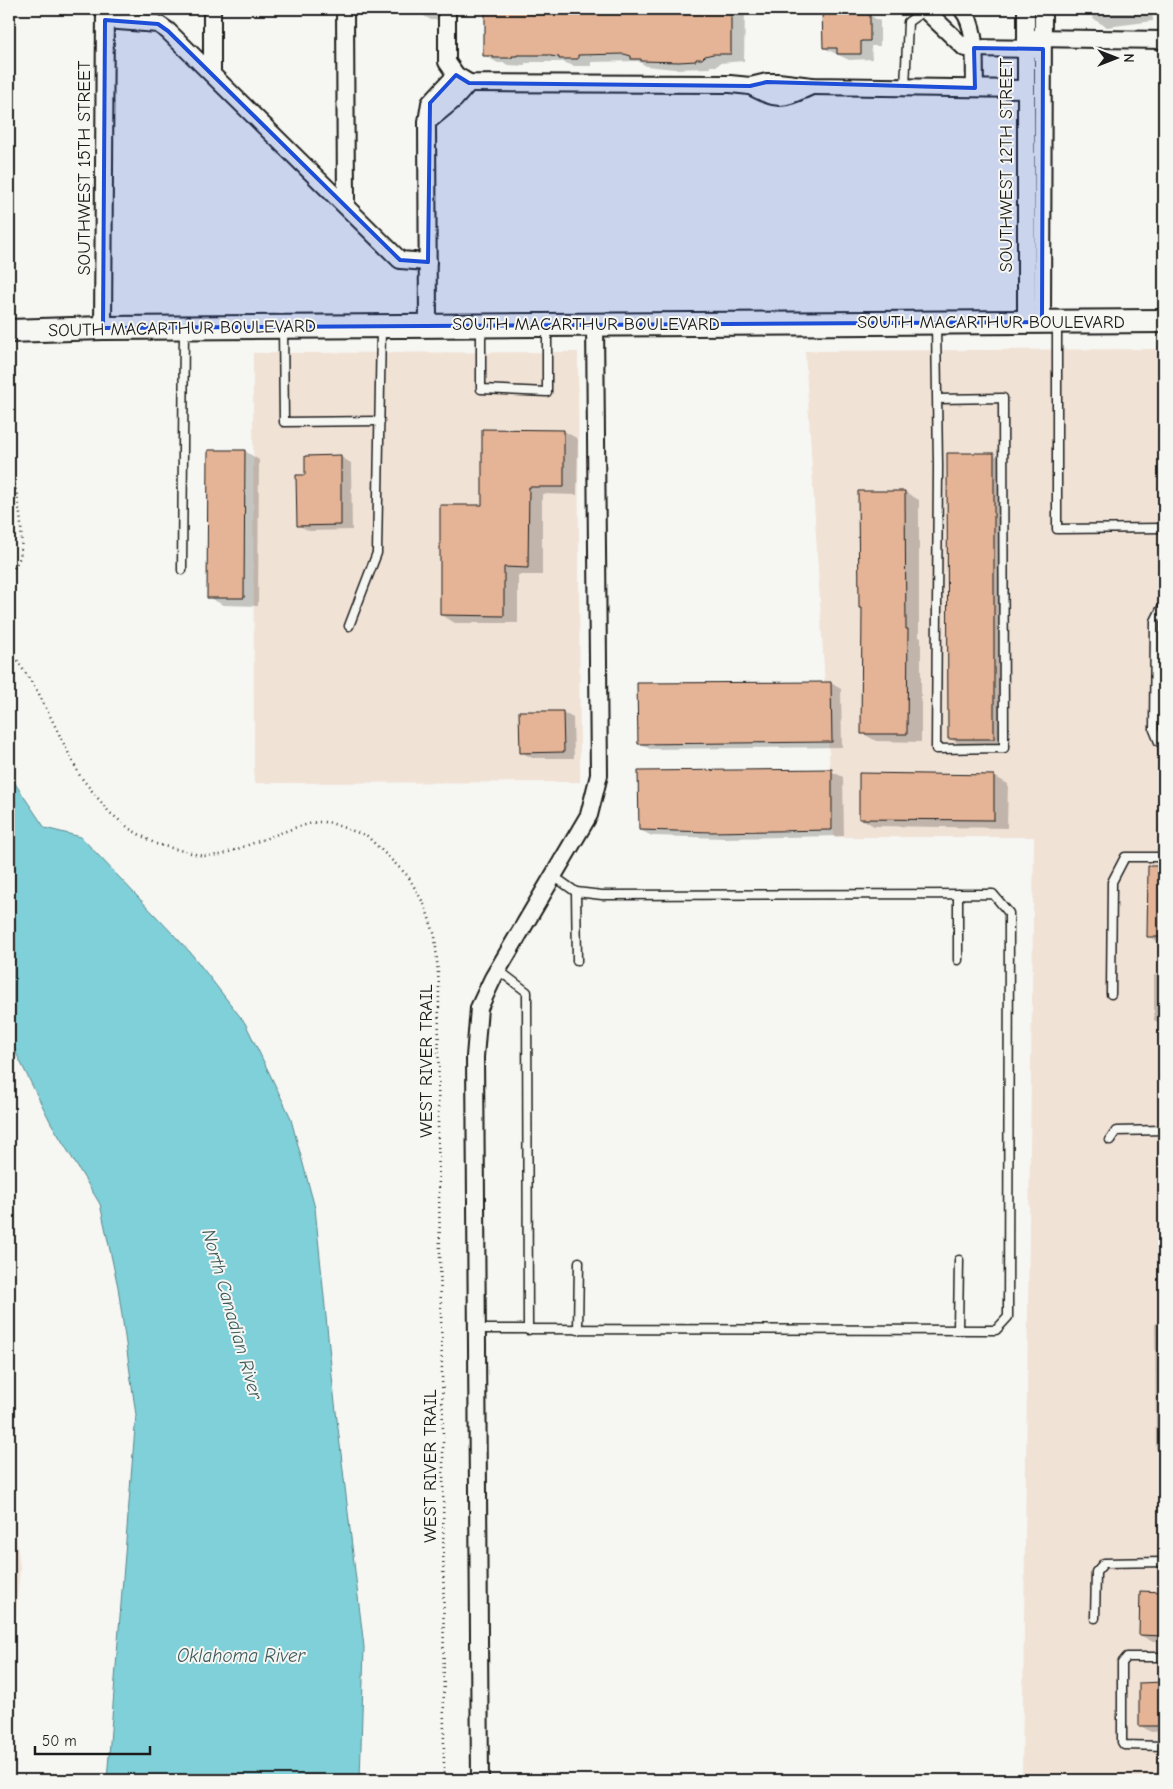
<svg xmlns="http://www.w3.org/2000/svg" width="1173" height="1789" viewBox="0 0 1173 1789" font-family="'Comic Neue',sans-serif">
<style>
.built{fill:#f1e2d6}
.water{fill:#80d0d9;stroke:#58888d}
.shadow{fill:#0003}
.building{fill:#e5b496;stroke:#1c1c1c}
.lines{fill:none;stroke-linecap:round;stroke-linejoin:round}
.lane-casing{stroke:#1c1c1c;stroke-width:11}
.street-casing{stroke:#1c1c1c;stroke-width:20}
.secondary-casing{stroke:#1c1c1c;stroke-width:26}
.path{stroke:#1c1c1c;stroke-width:2.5;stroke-dasharray:1 4;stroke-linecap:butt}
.lane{stroke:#f6f6f2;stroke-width:8}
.street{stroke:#f6f6f2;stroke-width:16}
.secondary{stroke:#f6f6f2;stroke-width:22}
.marked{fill:#1d4ed8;fill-opacity:0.2;stroke:#1d4ed8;stroke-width:4;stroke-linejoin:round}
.labels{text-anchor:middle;stroke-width:4;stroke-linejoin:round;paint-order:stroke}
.street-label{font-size:18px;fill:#1c1c1c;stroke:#f6f6f2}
.water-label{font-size:19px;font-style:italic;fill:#3f5b5e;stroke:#f6f6f2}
</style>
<rect width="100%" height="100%" fill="#f6f6f2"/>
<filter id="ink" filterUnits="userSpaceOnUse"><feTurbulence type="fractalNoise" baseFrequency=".02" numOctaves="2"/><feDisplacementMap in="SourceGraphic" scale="10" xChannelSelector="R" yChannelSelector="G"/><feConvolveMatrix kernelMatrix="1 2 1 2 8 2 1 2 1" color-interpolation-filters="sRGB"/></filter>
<g filter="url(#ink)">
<g class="built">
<path d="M1164 349V1780H1022L1034 837H834L805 351Z"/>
<path d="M578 352 580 782 254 783 253 353Z"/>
<path d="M9 1474 20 1568 9 1682Z"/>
</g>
<path class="water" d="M9 769 16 785 45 828 81 837 190 952 245 1023 290 1116 315 1208 333 1386 364 1647 360 1780H107L136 1415 118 1287 100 1204 51 1123 15 1051 9 1029Z"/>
<g class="shadow">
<path d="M424 9H445L443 20H431L424 16Z"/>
<path d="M487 9H564L569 12H608V9H741L745 11 744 61 720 63 717 66H710V68L674 69 646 66 638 61 591 62V66H574L563 62H531V63H525V66L508 65 504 63H498L484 55 487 35Z"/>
<path d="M823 9H871V16L880 21V46H871L872 59 849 60 824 48Z"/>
<path d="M1091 9H1152L1153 21 1107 27 1093 19Z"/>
<path d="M564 431 578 439 577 495 542 494V575H518V623H455L441 615 483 507Z"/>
<path d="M210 451H245L259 460 258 606 223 605 208 597Z"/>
<path d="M993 454 1007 462 1008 746H963L949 738Z"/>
<path d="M341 457 351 463 352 530 309 531 298 525 306 476Z"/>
<path d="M905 492 919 500V637L921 638V742L876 741 862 733Z"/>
<path d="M831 683 841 689 842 747 650 749 639 743Z"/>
<path d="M562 712 573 718 574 758H532L521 752Z"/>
<path d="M831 771 843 777 844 836 725 838 652 836 640 830Z"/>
<path d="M994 776 1008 784 1007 828 874 826 860 818Z"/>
<path d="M1163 814H1164V852L1162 851Z"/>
<path d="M1164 863V944H1162L1149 936 1162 864Z"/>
<path d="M1154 975H1164V1026L1154 1020Z"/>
<path d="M1155 1323H1164V1454L1156 1449Z"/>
<path d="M1141 1593H1164V1641H1151L1140 1635Z"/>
<path d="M1140 1684H1164V1731L1151 1732 1141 1726Z"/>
</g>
<g class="building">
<path d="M485 9H566V10L731 9V54H713L705 56 702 59H696V61L679 62 641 61V59H631V56L624 54 578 55V59H559V57L550 56V55H517V56H512V58H493V56H483V33H485Z"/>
<path d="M822 9H861V14H870V41H861V54H837V48H823Z"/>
<path d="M482 429 564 430V487H529L528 568 504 567V616L440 615V505H482Z"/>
<path d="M208 450H245L244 598H207Z"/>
<path d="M947 453H994V739H948Z"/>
<path d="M341 455V525L297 526 296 475H305V456Z"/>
<path d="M858 491H905L906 629H908L907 734H861L862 608H859Z"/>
<path d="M831 682 832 742 638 744 637 683Z"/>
<path d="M519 711H563L564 752 520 753Z"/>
<path d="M832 769V830L712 832 639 830 638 771Z"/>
<path d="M859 773 994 775V820L859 819Z"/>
<path d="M1148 866H1164V937H1147Z"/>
<path d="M1140 1591 1164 1592V1636L1139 1635Z"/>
<path d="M1164 1682V1726H1139V1683Z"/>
</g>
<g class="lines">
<defs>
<g id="lane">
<path d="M905 87 908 22 925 10"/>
<path d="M936 324 938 466 936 749 1004 748 1003 398 937 399"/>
<path d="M1057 324V529L1164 528"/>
<path d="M283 328 284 422 380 421"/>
<path d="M481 328V389L547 392V326"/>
<path d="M182 570 184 329"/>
<path d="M1164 608 1161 609 1155 621 1154 730 1159 742 1164 744"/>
<path d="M349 626 377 553 381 328"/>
<path d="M1163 744 1164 780"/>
<path d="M576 892 577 961"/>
<path d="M958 894V960"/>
<path d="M497 969 527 992 528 1330"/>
<path d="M1111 994 1112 882 1125 857H1164"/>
<path d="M1110 1140 1116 1131 1164 1130"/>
<path d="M477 1329 996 1330 1008 1317 1009 913 993 894 602 895 576 892 552 875"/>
<path d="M578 1330 579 1262"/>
<path d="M958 1330 959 1260"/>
<path d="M1095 1618 1096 1572 1104 1563 1164 1562"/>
<path d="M1164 1657H1127L1122 1663V1742L1124 1745 1164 1746"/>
</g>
<g id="street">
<path d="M345 9 346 206"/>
<path d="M447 9V62L456 75 469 83 730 84 750 86 767 82H778L812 86 1026 89"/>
<path d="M924 9 965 48 1036 49"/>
<path d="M962 9C978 27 974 65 975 88"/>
<path d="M105 20 158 24 168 31 400 260 428 262"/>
<path d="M1032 38 1164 40"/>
<path d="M212 74V9"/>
<path d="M750 86C780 102 782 99 812 86"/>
<path d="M427 122 455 99 469 83"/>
<path d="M1026 322V9"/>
<path d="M1042 322 1043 9"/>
<path d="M428 326 427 122 430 103 456 75"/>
<path d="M103 328 105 10"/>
<path d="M480 1780 475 1057 479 1008 493 978 589 815 599 775 595 324"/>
</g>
<path id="secondary" d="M9 331 103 328 1164 321"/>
</defs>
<use href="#lane" class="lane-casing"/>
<use href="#street" class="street-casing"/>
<use href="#secondary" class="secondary-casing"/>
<g class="path">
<path d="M9 465C17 484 26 540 19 559 16 565 12 571 9 576"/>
<path d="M9 648 38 692 80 776 109 812 130 829 156 844 203 856 221 855 294 828 316 822H328L367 836 408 876 425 906 435 936 439 986 438 1132 443 1434 444 1780"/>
</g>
<use href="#lane" class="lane"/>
<use href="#street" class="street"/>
<use href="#secondary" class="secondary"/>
</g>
</g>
<path class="marked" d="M105 20 158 24 168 31 400 260 428 262 430 103 456 75 469 83 750 86 767 82 975 88 974 48 1043 49 1042 322 103 328Z"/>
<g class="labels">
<g class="street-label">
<text transform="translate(1006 165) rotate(-90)" y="6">SOUTHWEST 12TH STREET</text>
<text transform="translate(84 168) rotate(-90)" y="6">SOUTHWEST 15TH STREET</text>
<text x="991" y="328">SOUTH MACARTHUR BOULEVARD</text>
<text x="586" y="330">SOUTH MACARTHUR BOULEVARD</text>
<text transform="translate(182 328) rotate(-1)" y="6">SOUTH MACARTHUR BOULEVARD</text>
<text transform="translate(426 1061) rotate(-90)" y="6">WEST RIVER TRAIL</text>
<text transform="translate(430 1466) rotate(-90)" y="6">WEST RIVER TRAIL</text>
</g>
<g class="water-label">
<text transform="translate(233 1314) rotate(74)" y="7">North Canadian River</text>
<text x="241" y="1662">Oklahoma River</text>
</g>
</g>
<rect width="1173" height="1789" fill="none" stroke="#f6f6f2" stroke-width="30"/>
<rect x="15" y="15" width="1143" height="1759" fill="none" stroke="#1c1c1c" stroke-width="2" filter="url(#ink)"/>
<g transform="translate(1116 58) rotate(90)" stroke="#f6f6f2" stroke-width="4" paint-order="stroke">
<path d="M0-4L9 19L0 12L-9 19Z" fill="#1c1c1c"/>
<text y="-8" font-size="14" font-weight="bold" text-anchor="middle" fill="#1c1c1c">N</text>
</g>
<path d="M35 1746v8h115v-8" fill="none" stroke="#1c1c1c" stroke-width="2.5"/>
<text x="42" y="1746" font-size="15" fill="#1c1c1c" stroke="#f6f6f2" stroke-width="4" paint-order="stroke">50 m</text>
</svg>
